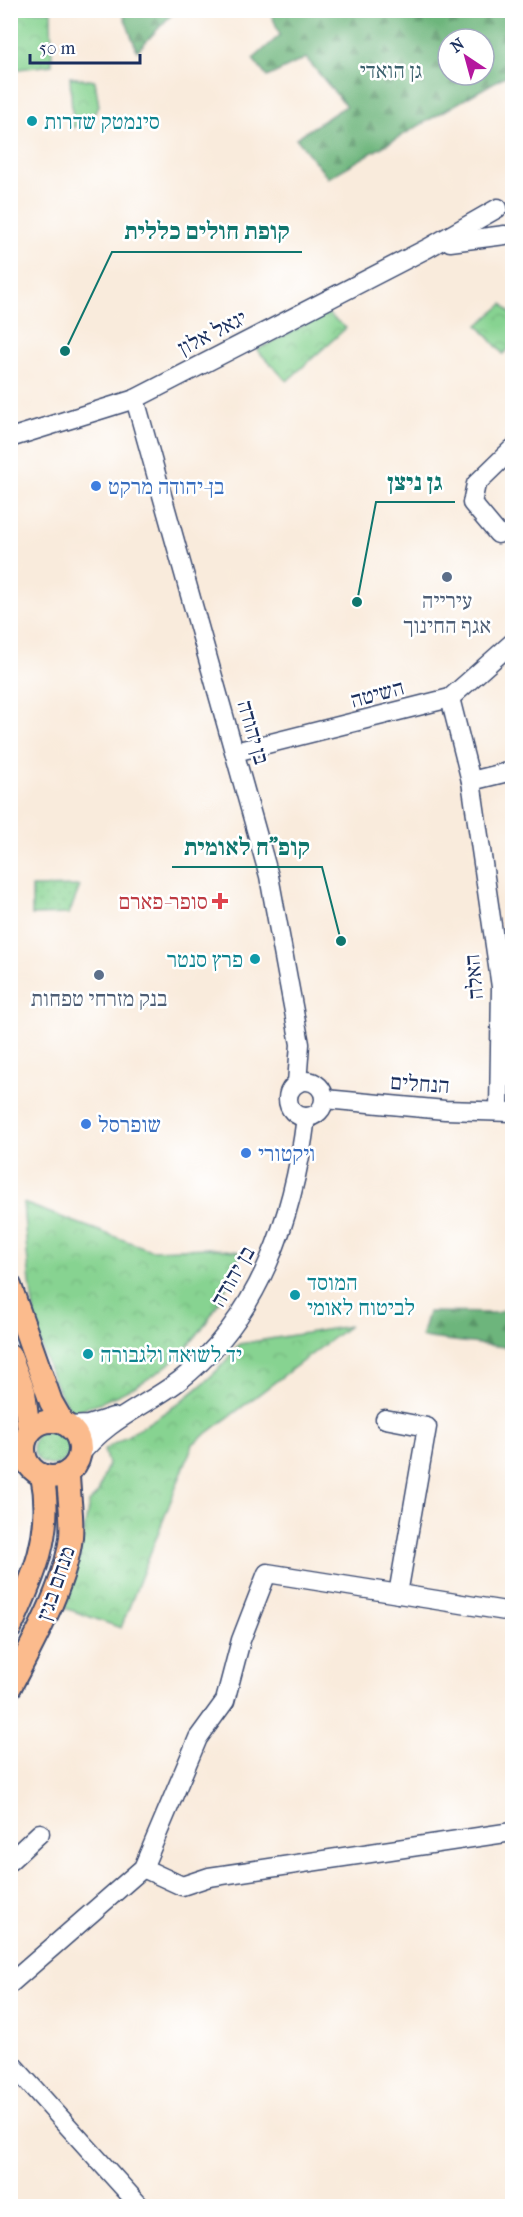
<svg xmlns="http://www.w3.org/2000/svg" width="523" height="2217" viewBox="0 0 523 2217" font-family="'IM FELL French Canon','Frank Ruhl Libre',serif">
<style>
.grass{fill:url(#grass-dots);stroke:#518178;stroke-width:1.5}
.forest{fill:url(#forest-firs);stroke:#44726c;stroke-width:1.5;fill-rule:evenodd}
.park{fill:url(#park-crowns);stroke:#518178;stroke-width:1.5}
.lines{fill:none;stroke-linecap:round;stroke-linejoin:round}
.minor-casing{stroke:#3c4b71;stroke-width:21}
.major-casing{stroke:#3c4b71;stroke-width:26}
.minor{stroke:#fff;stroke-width:18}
.major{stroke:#fbbb8d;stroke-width:22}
.culture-dot{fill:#0f9aa8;stroke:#fff;stroke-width:2}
.shop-dot{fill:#3f7fe0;stroke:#fff;stroke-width:2}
.service-dot{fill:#5c6f8a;stroke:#fff;stroke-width:2}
.health-dot{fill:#e0444e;stroke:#fff;stroke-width:2}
.labels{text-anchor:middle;stroke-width:5;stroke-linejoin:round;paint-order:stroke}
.park-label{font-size:22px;fill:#3b606d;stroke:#fff}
.culture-label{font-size:22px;fill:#0d838f;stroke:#fff;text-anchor:start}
.street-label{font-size:22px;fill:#1b2f5e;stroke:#fff}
.shop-label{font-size:22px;fill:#366cbe;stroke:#fff;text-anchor:start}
.service-label{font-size:22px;fill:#4e5e75;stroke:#fff}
.health-label{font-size:22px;fill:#be3a42;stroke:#fff;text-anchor:end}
.leader{fill:none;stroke:#0f766e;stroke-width:2}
.callout-dot{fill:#0f766e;stroke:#fff;stroke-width:2}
.callout-label{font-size:24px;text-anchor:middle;font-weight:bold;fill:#0f766e;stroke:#fff;stroke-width:5;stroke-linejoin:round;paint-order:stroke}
</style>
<defs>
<pattern id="grass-dots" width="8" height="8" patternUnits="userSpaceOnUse" patternTransform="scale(1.5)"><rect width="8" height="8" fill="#87d391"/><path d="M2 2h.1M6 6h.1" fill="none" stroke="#74b57f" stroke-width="1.8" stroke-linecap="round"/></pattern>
<pattern id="forest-firs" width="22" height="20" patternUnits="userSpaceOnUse" patternTransform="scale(1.5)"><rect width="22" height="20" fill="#6db57b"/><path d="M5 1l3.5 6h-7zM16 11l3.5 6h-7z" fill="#599468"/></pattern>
<pattern id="park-crowns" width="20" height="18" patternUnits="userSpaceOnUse" patternTransform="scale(1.5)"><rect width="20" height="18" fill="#87d391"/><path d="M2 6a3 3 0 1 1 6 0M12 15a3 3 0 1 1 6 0" fill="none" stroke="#74b57f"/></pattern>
</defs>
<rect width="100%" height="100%" fill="#fff"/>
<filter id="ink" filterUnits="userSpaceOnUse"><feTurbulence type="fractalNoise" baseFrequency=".0167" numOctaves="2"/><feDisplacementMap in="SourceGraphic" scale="12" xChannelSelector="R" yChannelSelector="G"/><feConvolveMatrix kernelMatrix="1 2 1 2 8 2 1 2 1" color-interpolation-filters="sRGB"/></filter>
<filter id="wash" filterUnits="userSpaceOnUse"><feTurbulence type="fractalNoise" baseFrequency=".008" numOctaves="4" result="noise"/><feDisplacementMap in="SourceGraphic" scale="24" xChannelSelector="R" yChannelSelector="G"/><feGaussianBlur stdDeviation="1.35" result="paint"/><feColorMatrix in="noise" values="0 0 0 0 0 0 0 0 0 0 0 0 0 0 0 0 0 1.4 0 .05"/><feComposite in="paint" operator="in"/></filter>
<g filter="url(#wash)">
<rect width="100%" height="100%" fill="#f9ebdc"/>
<g class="grass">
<path d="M80 886 69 914 32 915V887Z"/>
<circle cx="52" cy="1446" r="19"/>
</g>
<g class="forest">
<path d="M122 11H175L137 51Z"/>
<path d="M270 11H512V72L328 178 296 138 346 106 306 58 267 77 253 59 280 35ZM448 39H484V75H448Z"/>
<path d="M512 1306V1348L421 1337 428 1312 497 1313Z"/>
</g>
<g class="park">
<path d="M10 11H51L52 65 11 70Z"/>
<path d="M70 77 95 81 99 106 91 119 73 128Z"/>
<path d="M503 304 512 315V346L503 354 478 325Z"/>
<path d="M327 313 346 328 287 381 257 350Z"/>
<path d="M23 1203 151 1250 210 1248 241 1252C209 1341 163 1385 72 1412 30 1356 29 1271 23 1203Z"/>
<path d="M349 1326 193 1444 121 1628 65 1608 79 1559 89 1503 98 1493 108 1464 104 1450C153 1420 206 1392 239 1344Z"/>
</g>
</g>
<g filter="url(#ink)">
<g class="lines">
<defs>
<g id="minor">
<path d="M450 242 505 235"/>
<path d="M135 399 269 876 300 1044 297 1083"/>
<path d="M10 438 135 399 428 248 498 208"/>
<path d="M498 534 472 503 476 484 512 449"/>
<path d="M450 698 471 781 501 987 499 1110"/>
<path d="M235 752 450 698 512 643"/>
<path d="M471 781 512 771"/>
<circle cx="306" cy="1099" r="18"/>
<path d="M325 1099 445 1110 512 1112"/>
<path d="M385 1419 427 1427 398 1594"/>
<path d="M68 1426 88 1425 113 1417"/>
<path d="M78 1457C109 1418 141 1409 179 1381 260 1318 294 1215 306 1117"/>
<path d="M10 1861 40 1833"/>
<path d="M143 1868 182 1886 209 1877 512 1832"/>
<path d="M10 1984 143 1868 198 1738 225 1701 241 1640 267 1573 512 1612"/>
<path d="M10 2062 140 2206"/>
</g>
<g id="major">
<path d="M10 1286 51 1402 63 1423"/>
<path d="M10 1356 24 1392 29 1432"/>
<circle cx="52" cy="1449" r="28"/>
<path d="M10 1628C34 1577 54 1532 42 1475"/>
<path d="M10 1687C33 1642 65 1587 71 1537 73 1515 68 1493 68 1472"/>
</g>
</defs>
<use href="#minor" class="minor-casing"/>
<use href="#major" class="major-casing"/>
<use href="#minor" class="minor"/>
<use href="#major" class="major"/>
</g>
</g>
<g class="culture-dot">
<circle cx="32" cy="121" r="6"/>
<circle cx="255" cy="959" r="6"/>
<circle cx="295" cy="1295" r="6"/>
<circle cx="88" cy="1354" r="6"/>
</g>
<g class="shop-dot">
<circle cx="96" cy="486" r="6"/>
<circle cx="86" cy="1124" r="6"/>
<circle cx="246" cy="1153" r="6"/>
</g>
<g class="service-dot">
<circle cx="447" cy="577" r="6"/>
<circle cx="99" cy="975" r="6"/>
</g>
<path class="health-dot" d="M217 892h6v6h6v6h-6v6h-6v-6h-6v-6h6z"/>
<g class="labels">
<g class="park-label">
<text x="391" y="78">גן הואדי</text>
</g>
<g class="culture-label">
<text x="44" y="129">סינמטק שדרות</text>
<text x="243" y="967" text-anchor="end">פרץ סנטר</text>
<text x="307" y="1290">המוסד<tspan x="307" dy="25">לביטוח לאומי</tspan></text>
<text x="100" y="1362">יד לשואה ולגבורה</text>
</g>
<g class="street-label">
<text transform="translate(212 332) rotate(-27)" y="8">יגאל אלון</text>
<text transform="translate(377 693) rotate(-15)" y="8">השיטה</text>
<text transform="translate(254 732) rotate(74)" y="8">בן יהודה</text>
<text transform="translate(473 977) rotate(-95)" y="8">האלה</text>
<text transform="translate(420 1083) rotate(4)" y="8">הנחלים</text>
<text transform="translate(232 1276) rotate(-60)" y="8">בן יהודה</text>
<text transform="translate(55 1583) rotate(-71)" y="8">מנחם בגין</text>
</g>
<g class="shop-label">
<text x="108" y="494">בן-יהודה מרקט</text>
<text x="98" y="1132">שופרסל</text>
<text x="258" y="1161">ויקטורי</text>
</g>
<g class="service-label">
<text x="447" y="608">עירייה<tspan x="447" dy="25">אגף החינוך</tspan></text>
<text x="99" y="1006">בנק מזרחי טפחות</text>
</g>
<g class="health-label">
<text x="208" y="909">סופר-פארם</text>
</g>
</g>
<path class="leader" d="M65 351L112 252H302M357 602L376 502H455M341 941L322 867H172"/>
<g class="callout-dot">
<circle cx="65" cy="351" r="6"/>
<circle cx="357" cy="602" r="6"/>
<circle cx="341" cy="941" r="6"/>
</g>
<g class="callout-label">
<text x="207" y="239">קופת חולים כללית</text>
<text x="415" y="490">גן ניצן</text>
<text x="247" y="855">קופ"ח לאומית</text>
</g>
<rect width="523" height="2217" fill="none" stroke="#fff" stroke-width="36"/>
<g transform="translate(466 57) rotate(324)"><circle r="28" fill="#ffffff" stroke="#a4acbf" stroke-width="1.5"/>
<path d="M0-4.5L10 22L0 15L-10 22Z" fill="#b5179e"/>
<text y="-9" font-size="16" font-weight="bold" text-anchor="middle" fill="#1b2f5e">N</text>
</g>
<path d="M30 54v9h110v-9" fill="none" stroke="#1b2f5e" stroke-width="3"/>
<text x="39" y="54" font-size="18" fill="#1b2f5e" stroke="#ffffff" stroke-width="4.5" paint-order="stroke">50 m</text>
</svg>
